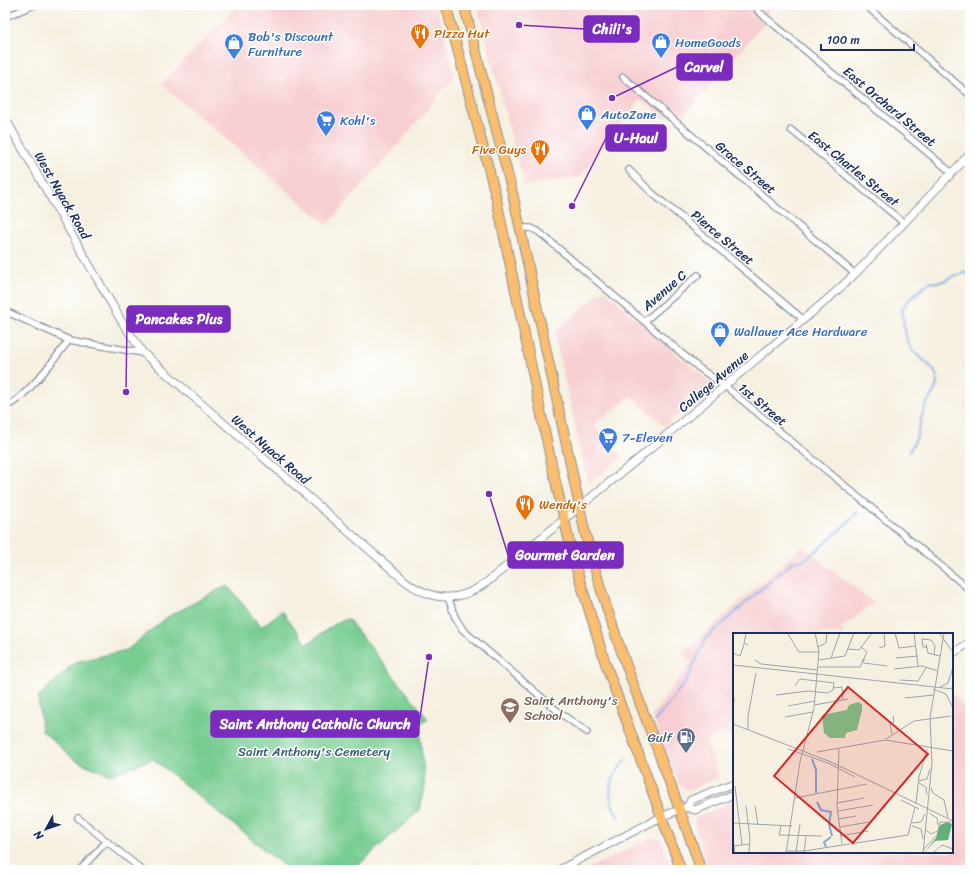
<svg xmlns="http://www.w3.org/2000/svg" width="975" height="875" viewBox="0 0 975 875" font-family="Sriracha,sans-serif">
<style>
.built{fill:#f7cfd2}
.green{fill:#77cc90;stroke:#497e77}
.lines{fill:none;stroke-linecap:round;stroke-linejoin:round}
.stream{stroke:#7ba9e5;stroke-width:2}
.minor-casing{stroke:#88909f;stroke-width:8}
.tertiary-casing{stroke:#88909f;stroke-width:9}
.primary-casing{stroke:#88909f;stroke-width:11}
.minor{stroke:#fff;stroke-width:5.5}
.tertiary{stroke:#fff;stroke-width:7}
.primary{stroke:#fabe6e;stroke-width:9}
.labels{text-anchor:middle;stroke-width:3;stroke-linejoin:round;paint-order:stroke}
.food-label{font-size:13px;fill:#c56008;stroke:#fff;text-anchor:start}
.shop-label{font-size:13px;fill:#366cbe;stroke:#fff;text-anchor:start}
.street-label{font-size:13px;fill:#1b2f5e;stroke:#fff}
.education-label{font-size:13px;fill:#785e54;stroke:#fff;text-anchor:start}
.service-label{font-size:13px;fill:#4e5e75;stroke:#fff;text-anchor:end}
.park-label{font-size:13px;fill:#375e6d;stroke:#fff}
.inset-river{fill:none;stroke:#7ba9e5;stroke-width:2}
.inset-road{fill:none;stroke:#9ea3ac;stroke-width:1}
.view{fill:#d62828;fill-opacity:0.15;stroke:#d62828;stroke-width:2}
.inset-edge{fill:none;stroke:#1b2f5e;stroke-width:2}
.leader{fill:none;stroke:#7b2cbf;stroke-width:1.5}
.callout-dot{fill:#7b2cbf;stroke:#fff;stroke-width:1.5}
.callout{fill:#7b2cbf;stroke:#7b2cbf;stroke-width:1.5}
.callout-label{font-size:14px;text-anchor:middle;font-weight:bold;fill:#fff}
</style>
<rect width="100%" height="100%" fill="#fff"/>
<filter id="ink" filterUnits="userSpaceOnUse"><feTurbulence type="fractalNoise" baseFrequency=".025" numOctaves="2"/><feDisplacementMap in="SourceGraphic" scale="8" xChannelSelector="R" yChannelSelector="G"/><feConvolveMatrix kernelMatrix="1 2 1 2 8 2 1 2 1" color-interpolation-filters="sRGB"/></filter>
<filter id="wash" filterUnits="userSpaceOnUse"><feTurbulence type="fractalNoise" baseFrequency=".012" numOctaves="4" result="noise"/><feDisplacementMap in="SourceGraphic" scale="16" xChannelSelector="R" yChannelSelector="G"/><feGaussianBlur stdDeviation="0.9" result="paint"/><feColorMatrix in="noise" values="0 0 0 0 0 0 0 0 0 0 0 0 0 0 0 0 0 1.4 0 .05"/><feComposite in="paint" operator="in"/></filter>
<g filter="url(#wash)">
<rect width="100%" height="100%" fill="#f6f0e0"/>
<g class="built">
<path d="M239 5H436L455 75 404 138 327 225 161 84Z"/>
<path d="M477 5H770L765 23 684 115 664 117 644 101 640 100 580 177 524 186Z"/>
<path d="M604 290 713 385 665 426 631 396 594 425 623 457 588 484 554 333Z"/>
<path d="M802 546 874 603 840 629 845 634H734V739L725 731 706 740 719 778 690 790 683 789 677 781 652 715 691 662 682 654Z"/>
<path d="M952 692 962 705 970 700V870H709L695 828 694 820 699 816 734 801V852H952Z"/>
<path d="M654 837 662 841 672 870H585Z"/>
</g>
<path class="green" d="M228 586 261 627 282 611 307 644 338 622 348 619 428 719 419 725 425 786 420 810 353 870H289L153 759 110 775 75 760 42 731 38 697 75 662 127 650 166 618 216 591Z"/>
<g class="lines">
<g class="stream">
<path d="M909 452C920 435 918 427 924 409 927 401 933 395 936 387 943 368 919 361 911 348 904 337 904 322 902 310L908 300 929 283 944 281 953 276 970 272"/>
<path d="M655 721 687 680 706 638 791 563C796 560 801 562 805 559 824 547 841 528 858 512"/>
<path d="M618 817C605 795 609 778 626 760"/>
</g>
</g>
</g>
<g filter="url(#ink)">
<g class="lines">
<defs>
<g id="minor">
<path d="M865 5 970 95"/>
<path d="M758 11 952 173"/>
<path d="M5 17 34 5"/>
<path d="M623 77 855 274"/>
<path d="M791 130 904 223"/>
<path d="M629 170 651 192 804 320"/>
<path d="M520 228H531L539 232 699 368 725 386 970 590"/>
<path d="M5 311 69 340 143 353"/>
<path d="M645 321 698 275"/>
<path d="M5 406C21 404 59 354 69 340"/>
<path d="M448 597 455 617 463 630 560 713 587 732"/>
<path d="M78 818 142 870"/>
<path d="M80 870 107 841"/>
</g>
<g id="tertiary">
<path d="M5 118 122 322 143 353 404 580C432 602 459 603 487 582L637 460 829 298 855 274 970 154"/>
<path d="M952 654 970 642"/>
<path d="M687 807 691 800 734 783"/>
<path d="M559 870 663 816 687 807 695 810 734 794"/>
</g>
<g id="primary">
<path d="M446 5 496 197 552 466 573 558 606 665 681 870"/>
<path d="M464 5 513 195 585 532C614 648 663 757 701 870"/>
</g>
</defs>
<use href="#minor" class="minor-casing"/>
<use href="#tertiary" class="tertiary-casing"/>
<use href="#primary" class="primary-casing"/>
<use href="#minor" class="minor"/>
<use href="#tertiary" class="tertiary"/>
<use href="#primary" class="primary"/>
</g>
</g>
<defs>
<symbol id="restaurant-pin" viewBox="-11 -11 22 30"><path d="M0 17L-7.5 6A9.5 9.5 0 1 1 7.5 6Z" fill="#e8710a" stroke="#fff"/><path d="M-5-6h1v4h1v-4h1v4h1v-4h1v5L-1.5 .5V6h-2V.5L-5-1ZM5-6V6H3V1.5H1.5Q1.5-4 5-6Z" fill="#fff"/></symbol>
<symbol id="shop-pin" viewBox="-11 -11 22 30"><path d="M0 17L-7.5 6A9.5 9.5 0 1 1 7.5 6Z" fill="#3f7fe0" stroke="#fff"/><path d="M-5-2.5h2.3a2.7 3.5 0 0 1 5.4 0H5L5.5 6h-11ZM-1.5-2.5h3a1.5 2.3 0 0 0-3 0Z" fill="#fff"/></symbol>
<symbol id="supermarket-pin" viewBox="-11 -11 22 30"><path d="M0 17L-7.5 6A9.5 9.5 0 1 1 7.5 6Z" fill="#3f7fe0" stroke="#fff"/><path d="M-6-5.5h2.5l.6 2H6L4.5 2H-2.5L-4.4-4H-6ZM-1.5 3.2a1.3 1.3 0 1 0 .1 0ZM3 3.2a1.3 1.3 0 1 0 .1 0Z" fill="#fff"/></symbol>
<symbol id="school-pin" viewBox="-11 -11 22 30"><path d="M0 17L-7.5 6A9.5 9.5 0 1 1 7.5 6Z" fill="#8d6e63" stroke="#fff"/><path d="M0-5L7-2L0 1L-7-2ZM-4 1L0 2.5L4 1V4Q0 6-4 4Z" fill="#fff"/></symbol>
<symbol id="fuel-pin" viewBox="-11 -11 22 30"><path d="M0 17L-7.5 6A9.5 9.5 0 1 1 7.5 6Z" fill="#5c6f8a" stroke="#fff"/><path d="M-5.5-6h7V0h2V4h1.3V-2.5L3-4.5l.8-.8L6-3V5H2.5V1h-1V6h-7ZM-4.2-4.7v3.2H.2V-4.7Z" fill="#fff"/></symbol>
</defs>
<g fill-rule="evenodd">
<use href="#restaurant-pin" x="409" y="22" width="22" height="30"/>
<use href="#shop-pin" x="650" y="31" width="22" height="30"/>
<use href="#shop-pin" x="223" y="32" width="22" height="30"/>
<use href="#shop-pin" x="576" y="103" width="22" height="30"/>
<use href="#supermarket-pin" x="315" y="109" width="22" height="30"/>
<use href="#restaurant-pin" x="529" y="138" width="22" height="30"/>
<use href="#shop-pin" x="709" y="320" width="22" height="30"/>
<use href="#supermarket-pin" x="597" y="426" width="22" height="30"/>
<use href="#restaurant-pin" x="514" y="493" width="22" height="30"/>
<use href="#school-pin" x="499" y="696" width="22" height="30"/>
<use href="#fuel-pin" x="675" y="726" width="22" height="30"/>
</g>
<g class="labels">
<g class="food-label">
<text x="434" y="38">Pizza Hut</text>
<text x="526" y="154" text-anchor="end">Five Guys</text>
<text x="539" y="509">Wendy's</text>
</g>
<g class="shop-label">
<text x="248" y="41">Bob's Discount<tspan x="248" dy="15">Furniture</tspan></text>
<text x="675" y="47">HomeGoods</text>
<text x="601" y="119">AutoZone</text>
<text x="340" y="125">Kohl's</text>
<text x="734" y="336">Wallauer Ace Hardware</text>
<text x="622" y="442">7-Eleven</text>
</g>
<g class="street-label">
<text transform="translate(890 106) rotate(40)" y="5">East Orchard Street</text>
<text transform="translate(746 167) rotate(40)" y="5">Grace Street</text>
<text transform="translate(854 168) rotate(39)" y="5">East Charles Street</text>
<text transform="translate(63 195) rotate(60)" y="5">West Nyack Road</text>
<text transform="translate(723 237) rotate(40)" y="5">Pierce Street</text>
<text transform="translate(664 290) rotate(-41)" y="5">Avenue C</text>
<text transform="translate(713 381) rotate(-40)" y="5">College Avenue</text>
<text transform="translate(763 404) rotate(40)" y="5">1st Street</text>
<text transform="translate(271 449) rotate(41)" y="5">West Nyack Road</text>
</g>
<g class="education-label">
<text x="524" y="705">Saint Anthony's<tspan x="524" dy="15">School</tspan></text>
</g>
<g class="service-label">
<text x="672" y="742">Gulf</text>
</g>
<g class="park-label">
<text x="314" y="756">Saint Anthony's Cemetery</text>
</g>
</g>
<g transform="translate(733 633)">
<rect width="220" height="220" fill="#f6f0e0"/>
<path d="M125 69 129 71V77L124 97 113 100 112 105H97L91 100 89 82 114 77 116 72Z" fill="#77cc90"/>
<path d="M214 189 219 191 215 207 202 208 191 220 203 205 207 192Z" fill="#61b07a"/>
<path class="inset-river" d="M79 126 83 137V160M84 169 88 177 98 179 96 191 99 203M93 214 91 209 98 204"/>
<path class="inset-road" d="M13 0 11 10 15 12M162 0 166 15 183 13M181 0 185 33M206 0 220 19M55 1 66 19H86M193 11 195 20 207 23M85 14 93 10 94 0M194 14H190L189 6 198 7 202 13 201 22M146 15 152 13 151 0M115 16 126 17 139 0M0 20 7 23 11 11M98 25 107 0M163 25 185 23M22 27 28 31 85 37M86 27 112 23 121 0M132 27H129L131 30 154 33M0 32 220 56M85 34H127L134 19 128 14M161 36 189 33 205 38M167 47 185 48 193 35M207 54 215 50 220 34M100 55 109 54 110 67M200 56 213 61 220 75M43 62 75 58 94 60 100 57 101 50 67 46 62 53M172 65 201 62M81 72 115 66M55 73 82 68M0 81 1 65M52 84 80 79M0 91 98 129 220 188M15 97V83L23 40M159 101 157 91 161 89 160 83M153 106 181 88 218 83M55 116 95 130 122 144M106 116 104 174 109 211M84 119 152 107 220 118M67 129 81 75 86 19 82 0M185 148 194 146 197 136M186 150 193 154 194 162M2 153 9 212M198 155 200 160 211 167 215 185M62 165 134 151M168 167 186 176M104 170 131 165M183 170 186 144 194 116M13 173 17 206 16 220M22 173 25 192M105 178 140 172M196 180 204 185 205 192M106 186 123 183M0 190 59 193M179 190 188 189 192 181M48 193 46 202 89 203M179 193 188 196 190 206M107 194 136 189M193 197 198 201 204 198M107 203 135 198M0 205 2 220M1 213 16 211M191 216 204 202 207 189H218M54 218H71L175 202 182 174M63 219 67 191M53 220 67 129M71 220 73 203M190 220 199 130 197 85 211 0M200 220 209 212 220 216"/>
<path class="view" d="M115 54 195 121 120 210 41 143Z"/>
<rect width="220" height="220" class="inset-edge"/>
</g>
<path class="leader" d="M519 25L584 29M612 98L677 67M572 206L606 138M126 392L127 319M489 494L508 555M429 657L419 724"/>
<g class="callout-dot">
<circle cx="519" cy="25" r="4"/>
<circle cx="612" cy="98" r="4"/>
<circle cx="572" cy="206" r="4"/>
<circle cx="126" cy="392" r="4"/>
<circle cx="489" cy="494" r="4"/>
<circle cx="429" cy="657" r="4"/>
</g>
<g class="callout">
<rect x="584" y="16" width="55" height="26" rx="4"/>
<rect x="677" y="54" width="55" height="26" rx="4"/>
<rect x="606" y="125" width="60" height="26" rx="4"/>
<rect x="127" y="306" width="103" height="26" rx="4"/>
<rect x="508" y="542" width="115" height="26" rx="4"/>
<rect x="211" y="711" width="208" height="26" rx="4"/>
</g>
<g class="callout-label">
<text x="612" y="34">Chili's</text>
<text x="704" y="72">Carvel</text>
<text x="636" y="143">U-Haul</text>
<text x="179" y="324">Pancakes Plus</text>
<text x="565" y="560">Gourmet Garden</text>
<text x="315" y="729">Saint Anthony Catholic Church</text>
</g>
<rect width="975" height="875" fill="none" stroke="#fff" stroke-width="20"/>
<g transform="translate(46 829) rotate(230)" stroke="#ffffff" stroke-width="3" paint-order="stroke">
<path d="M0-3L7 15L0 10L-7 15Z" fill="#1b2f5e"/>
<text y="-6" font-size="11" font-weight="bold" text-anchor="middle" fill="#1b2f5e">N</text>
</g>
<path d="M821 44v6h93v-6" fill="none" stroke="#1b2f5e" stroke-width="2"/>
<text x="827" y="44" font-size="12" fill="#1b2f5e" stroke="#ffffff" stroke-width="3" paint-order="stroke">100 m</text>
</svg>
